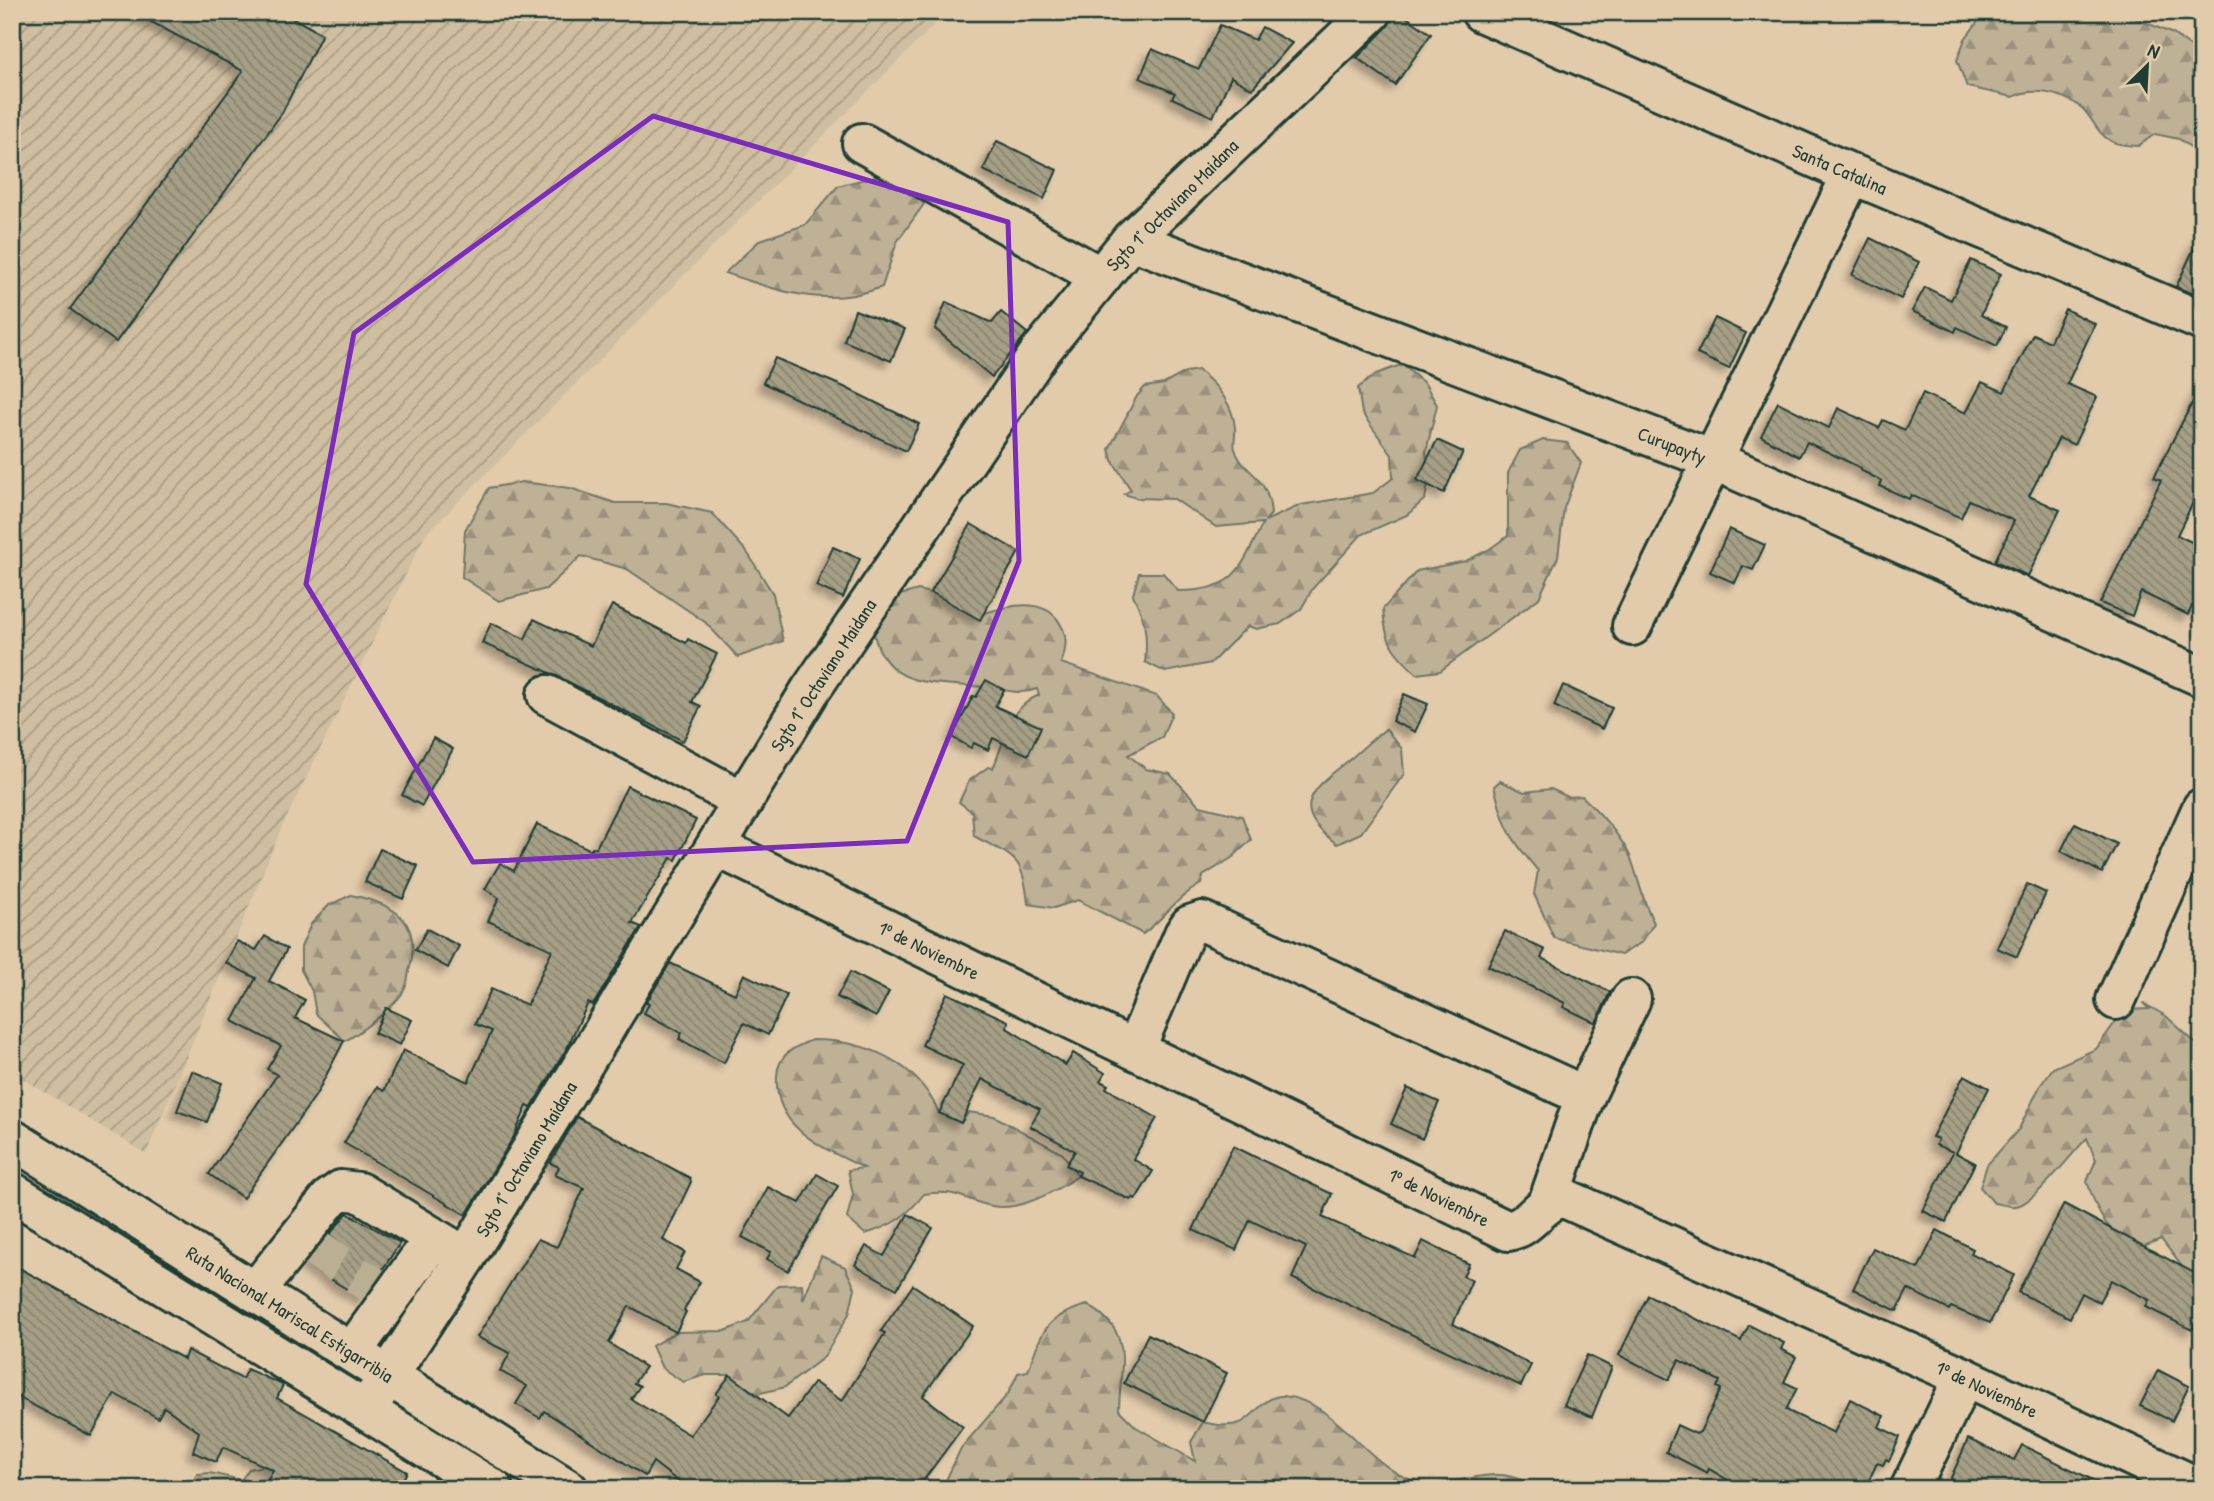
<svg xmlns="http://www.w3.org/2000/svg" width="2214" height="1501" viewBox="0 0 2214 1501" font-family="'Patrick Hand',sans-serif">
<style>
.industrial{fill:url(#industrial-furrows)}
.forest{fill:url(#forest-firs);stroke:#6f7765;stroke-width:2}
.building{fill:url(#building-back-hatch);stroke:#1f3d34;stroke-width:2;filter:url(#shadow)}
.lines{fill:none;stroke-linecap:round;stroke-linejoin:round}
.minor-tunnel{stroke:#bbaf93;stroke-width:38;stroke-dasharray:38 19;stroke-linecap:butt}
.minor-casing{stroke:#1f3d34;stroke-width:44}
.major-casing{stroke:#1f3d34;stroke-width:44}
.highway-casing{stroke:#1f3d34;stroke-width:44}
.minor{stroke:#e2cbab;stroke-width:38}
.major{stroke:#e2cbab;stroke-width:38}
.highway{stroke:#e2cbab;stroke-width:38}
.marked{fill:none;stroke:#7b2cbf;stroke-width:5;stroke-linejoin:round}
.labels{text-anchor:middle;stroke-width:6;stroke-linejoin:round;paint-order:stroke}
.street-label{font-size:19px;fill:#1f3d34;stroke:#e2cbab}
</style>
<defs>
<pattern id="industrial-furrows" width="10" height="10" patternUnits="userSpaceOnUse" patternTransform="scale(1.75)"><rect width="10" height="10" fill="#d0bea0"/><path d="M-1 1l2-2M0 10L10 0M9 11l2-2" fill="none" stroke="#a89c83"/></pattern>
<pattern id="forest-firs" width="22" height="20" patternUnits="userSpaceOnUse" patternTransform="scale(1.75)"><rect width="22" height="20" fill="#bfb196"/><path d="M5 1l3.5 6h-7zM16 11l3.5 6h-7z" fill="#9b917b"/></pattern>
<pattern id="building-back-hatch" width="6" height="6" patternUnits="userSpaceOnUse" patternTransform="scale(1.75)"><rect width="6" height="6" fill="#a69f86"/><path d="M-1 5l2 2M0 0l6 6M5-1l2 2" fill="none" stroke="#87836e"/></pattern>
<filter id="shadow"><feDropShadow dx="-6" dy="6" stdDeviation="3.5" flood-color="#0004"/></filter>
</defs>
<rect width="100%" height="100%" fill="#e2cbab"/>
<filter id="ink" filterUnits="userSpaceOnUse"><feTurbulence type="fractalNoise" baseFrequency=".0143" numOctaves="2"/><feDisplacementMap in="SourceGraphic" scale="14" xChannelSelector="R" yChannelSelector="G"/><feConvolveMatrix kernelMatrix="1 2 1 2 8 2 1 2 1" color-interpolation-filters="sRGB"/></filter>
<g filter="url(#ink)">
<path class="industrial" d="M12 12H947L425 535 282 827 146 1154 12 1072Z"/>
<g class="forest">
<path d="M1985 12H2121L2173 34 2195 50 2202 86V155L2179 139 2155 134 2138 146C2129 145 2118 146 2111 141 2096 133 2093 118 2082 108 2064 94 2034 86 2013 97L1967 87 1957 60 1965 39Z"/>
<path d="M884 174 924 204 897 242 882 287C825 309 780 291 725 273L760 240 805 225 838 186Z"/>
<path d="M1398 366H1404L1425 384 1437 405 1426 452 1430 475 1425 499 1407 515 1361 535 1313 588 1301 609 1280 624 1256 629 1248 626 1211 663 1165 672 1145 662C1148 636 1145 618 1133 595L1139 573H1163L1178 591C1235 591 1240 570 1263 523L1216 527 1174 499 1136 498 1124 494 1131 490 1112 460 1109 449 1137 396 1145 387 1164 384 1186 372 1198 370C1216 384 1233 404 1235 428 1236 434 1233 443 1235 449 1242 474 1268 472 1271 514L1265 521 1301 505 1373 493 1393 478 1392 455 1362 413 1358 388 1376 374Z"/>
<path d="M1543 440 1567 443 1581 463 1564 508 1558 557 1539 598 1440 671 1417 674C1393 652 1385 642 1383 609L1417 571 1466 561 1488 550 1508 536V473L1520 450Z"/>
<path d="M522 482 570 488 615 503H666L712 513 747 552 773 594 783 641 738 657 705 622 627 569 581 556 546 589 499 601 462 577 465 530 489 488Z"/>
<path d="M918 590 942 596 979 615C1005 606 1047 594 1062 627 1068 639 1066 651 1061 663L1157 696 1172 713 1162 737 1128 755 1146 769 1170 774 1200 806 1242 816 1251 840 1233 857 1203 876 1201 884C1174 899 1167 916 1143 934L1078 900 1054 908 1028 904C1023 854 1014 858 974 836L972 812 959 802 969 781 988 767 993 768C1006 739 1007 709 1039 695L1037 689C1019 696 1003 689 985 687 932 682 882 691 872 624L893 597Z"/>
<path d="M1386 729 1402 749 1404 774 1361 833 1337 844C1293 813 1306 793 1343 765 1358 753 1370 740 1386 729Z"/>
<path d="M1500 781 1524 792 1551 789 1568 797 1582 796C1600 813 1619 833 1630 856 1639 879 1642 901 1654 923L1642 942 1621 955 1554 938 1534 894 1538 871C1510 837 1505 830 1494 786Z"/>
<path d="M351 895C396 904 423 922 409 971 408 977 407 987 403 992 395 1006 360 1033 345 1041L316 1014 312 991 301 970V947L311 924 329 905Z"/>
<path d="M2143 1003 2166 1016 2202 1049V1284L2190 1277 2161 1239 2139 1248C2106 1233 2098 1215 2087 1181L2096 1160 2087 1138C2071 1154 2035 1203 2016 1206 2010 1207 2001 1204 1994 1203L1980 1187 1987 1165 2019 1129 2040 1086 2053 1068 2096 1049 2124 1010 2149 1009Z"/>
<path d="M812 1040C866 1040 917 1062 939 1113L961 1123 969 1112 994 1116 1063 1154 1078 1176C1056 1191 1019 1212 992 1206 961 1200 961 1189 924 1194 907 1216 892 1226 865 1234L847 1218 853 1194 848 1170 864 1168C824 1148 773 1129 777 1076 778 1054 794 1047 812 1040Z"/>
<path d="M821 1256 845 1267 855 1288 849 1314 824 1357 785 1387 757 1394 735 1382 730 1375H706L683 1382 662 1368 652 1346 676 1332 725 1331 748 1322 778 1285 802 1284 803 1300Z"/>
<path d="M1087 1305C1135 1331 1120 1364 1119 1410L1136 1427 1195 1461 1191 1442 1203 1422C1213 1425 1229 1427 1240 1423 1255 1417 1265 1394 1284 1396 1335 1402 1362 1458 1406 1478 1439 1493 1468 1473 1501 1475 1515 1476 1529 1483 1541 1489H942L961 1448 1008 1394 1018 1373 1028 1371C1042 1331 1045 1317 1087 1305Z"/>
<path d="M264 1466 271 1468 284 1489H190L197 1474 210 1473 241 1480 249 1469Z"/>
</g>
<g class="building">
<path d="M133 12H282L322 34 282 113 116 342 70 309 243 71Z"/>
<path d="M1393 12H1399L1431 34 1395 85 1357 58 1387 27Z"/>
<path d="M1220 25 1255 40 1262 27 1292 43 1252 89 1231 77 1213 117 1172 98 1175 93 1140 78 1152 49 1199 69Z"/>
<path d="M997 141 1057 170 1044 199 983 170Z"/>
<path d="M2202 231V297L2176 287Z"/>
<path d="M1870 238 1919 262 1901 299 1852 275Z"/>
<path d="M1971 260 2001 274 1981 315 2006 327 1997 346 1957 327 1955 332 1912 311 1925 287 1951 300Z"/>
<path d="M946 302 992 323 1001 312 1027 333 992 377 935 329Z"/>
<path d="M2065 309 2095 324 2067 384 2097 397 2074 445 2059 438 2029 496 2060 510 2028 576 1995 561 2014 521 1969 500 1961 518 1911 495 1909 499 1880 486 1882 481 1860 470 1861 468 1807 442 1799 457 1761 436 1778 402 1829 428 1838 408 1879 428 1883 420 1905 430 1923 393 1966 413 1982 382 2004 392 2033 334 2050 342Z"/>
<path d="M855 310 905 329 891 361 844 341Z"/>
<path d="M1715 318 1746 333 1729 369 1697 354Z"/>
<path d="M775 358 842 386 919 424 906 451 763 383Z"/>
<path d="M2202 384V484L2177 535 2202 547V611L2192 606 2188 615 2141 592 2132 616 2100 603 2161 480 2154 477 2162 461Z"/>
<path d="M1437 440 1463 452 1444 493 1417 480Z"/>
<path d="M971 524 1019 552 980 620 931 592Z"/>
<path d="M1729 529 1765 545 1753 570 1743 566 1735 583 1710 572Z"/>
<path d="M833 547 860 559 843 598 816 586Z"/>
<path d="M612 605 686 643 688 639 717 654 692 702 701 706 683 741 557 676 482 643 491 623 525 639 534 619 591 646Z"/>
<path d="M986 680 1004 690 995 706 1041 727 1028 755 993 738 988 750 974 743 971 748 952 737 973 696 976 697Z"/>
<path d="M1563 685 1612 708 1602 729 1554 706Z"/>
<path d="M1404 694 1428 704 1415 732 1392 721Z"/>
<path d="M433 738 453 749 422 806 402 795Z"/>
<path d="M627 786 696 820 676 860 671 858 632 923 641 927 593 1005 588 1003 567 1048 531 1108 527 1106 514 1136 466 1215 344 1143 377 1087 384 1091 403 1050 468 1082 492 1031 475 1024 491 989 527 1005 552 950 488 921 499 898 485 889 500 863 514 871 537 824 591 850 593 847 596 848Z"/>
<path d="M2075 823 2117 844 2102 873 2061 851Z"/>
<path d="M380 849 418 866 403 899 365 882Z"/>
<path d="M2027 884 2046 893 2017 957 1997 948Z"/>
<path d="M427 929 459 946 448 968 415 950Z"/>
<path d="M1505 931 1545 950 1541 958 1610 992 1596 1023 1563 1007 1565 1003 1488 966Z"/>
<path d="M265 936 287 949 269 981 305 1000 295 1018 344 1041 316 1095 243 1198 209 1174 277 1075 267 1069 281 1046 233 1021 256 978 226 963 237 941 256 950Z"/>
<path d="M670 963 735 994 744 974 787 995 768 1035 744 1023 724 1063 679 1039 682 1033 644 1013 649 1004 646 1003Z"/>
<path d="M850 972 889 992 876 1017 837 997Z"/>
<path d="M947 993 1008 1021 1007 1028 1066 1065 1073 1053 1105 1073 1100 1081 1108 1085 1106 1088 1157 1118 1133 1159 1153 1171 1136 1199 1133 1198 1131 1200 1078 1176 1080 1172 1066 1165 1075 1151 1030 1126 1040 1109 982 1079 961 1123 939 1113 963 1065 922 1045Z"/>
<path d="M386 1008 412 1020 400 1045 374 1033Z"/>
<path d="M192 1071 222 1083 207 1122 177 1111Z"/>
<path d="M1964 1075 1989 1088 1956 1153 1975 1163 1946 1222 1923 1211 1953 1152 1936 1145 1938 1139 1932 1137Z"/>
<path d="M1407 1088 1439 1102 1422 1139 1391 1124Z"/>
<path d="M577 1117 690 1178 691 1182 663 1240 685 1252 676 1269 700 1282 684 1310 686 1312 676 1332 629 1306 609 1343 645 1367 634 1383 640 1386 631 1399 690 1435 719 1396 716 1394 730 1375 788 1418 814 1382 842 1401 885 1333 881 1331 913 1285 973 1326 923 1396 963 1427 917 1489H688L653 1462 645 1476 544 1411 540 1418 516 1404 527 1386 500 1371 510 1353 477 1337 538 1239 557 1247 584 1188 555 1175 559 1167 550 1163Z"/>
<path d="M1233 1146 1332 1194 1322 1217 1415 1258 1423 1241 1469 1264 1463 1276 1472 1280 1453 1324 1531 1365 1521 1386 1292 1278 1306 1247 1250 1220 1236 1250 1193 1230Z"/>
<path d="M817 1174 838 1186 788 1271 767 1259 771 1252 742 1237 768 1187 800 1203Z"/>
<path d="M2064 1204 2202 1277V1310L2192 1330 2146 1307 2149 1300 2111 1280 2099 1302 2082 1293 2070 1318 2018 1292Z"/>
<path d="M347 1213 400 1243 363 1299 306 1264Z"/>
<path d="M908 1214 933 1228 897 1289 855 1265 866 1246 884 1256Z"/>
<path d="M1937 1230 1973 1249 1971 1253 2014 1275 1990 1323 1951 1307 1949 1310 1908 1289 1897 1311 1853 1289 1873 1248 1918 1269Z"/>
<path d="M12 1264 184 1359 187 1350 242 1379 247 1369 283 1385 277 1398 407 1472 398 1489H263L273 1470 223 1447 216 1462 193 1452 199 1432 164 1407 158 1418 115 1394 91 1436 12 1394Z"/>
<path d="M1648 1295 1741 1341 1749 1325 1784 1343 1781 1349 1796 1357 1784 1382 1797 1388 1786 1410 1834 1433 1850 1399 1884 1416 1879 1427 1900 1437 1889 1461 1886 1459 1883 1465 1877 1463 1865 1489H1743L1709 1469 1707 1473 1666 1452 1677 1425 1696 1434 1700 1432 1721 1389 1717 1387 1720 1381 1679 1360 1669 1380 1619 1355Z"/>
<path d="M1148 1334 1227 1373 1203 1422 1124 1383Z"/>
<path d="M1587 1355 1612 1367 1592 1417 1564 1405Z"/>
<path d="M2158 1370 2189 1386 2172 1421 2140 1406Z"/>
<path d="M1968 1439 2014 1460 2022 1445 2111 1489H1970L1950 1480Z"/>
</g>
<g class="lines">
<path class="minor-tunnel" d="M308 1244 374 1286"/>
<defs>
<g id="minor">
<path d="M1481 12 1852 174 2202 321"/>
<path d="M862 143 1101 277"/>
<path d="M1131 240 1713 460 2202 677"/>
<path d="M1632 626 1852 174"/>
<path d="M547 695 743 801"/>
<path d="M717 847 1508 1231C1532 1227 1539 1203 1562 1197L1964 1377 2201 1489"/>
<path d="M2116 1000 2202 808"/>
<path d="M1135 1050 1184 934 1190 925 1202 921 1585 1096"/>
<path d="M1549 1200 1585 1096 1631 999"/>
<path d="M255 1292 330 1198 341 1190 359 1192 466 1257"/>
<path d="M352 1352 434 1238"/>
<path d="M1910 1489 1964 1377"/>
</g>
<path id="major" d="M366 1410 466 1257 810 691 1040 352 1131 240 1372 12"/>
<g id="highway">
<path d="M12 1139 568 1489"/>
<path d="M12 1192 493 1489"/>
</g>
</defs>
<use href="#minor" class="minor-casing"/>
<use href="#major" class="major-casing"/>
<use href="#highway" class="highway-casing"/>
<use href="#minor" class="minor"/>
<use href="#major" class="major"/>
<use href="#highway" class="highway"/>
</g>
</g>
<path class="marked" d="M653 116 1008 222 1019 561 907 841 473 862 306 584 354 333Z"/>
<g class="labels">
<g class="street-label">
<text transform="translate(1840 169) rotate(23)" y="7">Santa Catalina</text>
<text transform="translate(1172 205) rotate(-45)" y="7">Sgto 1° Octaviano Maidana</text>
<text transform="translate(1672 445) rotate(21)" y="7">Curupayty</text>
<text transform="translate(823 675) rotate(-57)" y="7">Sgto 1° Octaviano Maidana</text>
<text transform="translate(929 950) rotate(26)" y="7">1º de Noviembre</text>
<text transform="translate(526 1159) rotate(-59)" y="7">Sgto 1° Octaviano Maidana</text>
<text transform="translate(1439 1197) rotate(26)" y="7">1º de Noviembre</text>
<text transform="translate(290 1314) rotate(32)" y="7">Ruta Nacional Mariscal Estigarribia</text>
<text transform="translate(1987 1389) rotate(25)" y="7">1º de Noviembre</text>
</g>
</g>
<rect width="2214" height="1501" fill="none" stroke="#e2cbab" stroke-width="42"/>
<rect x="21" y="21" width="2172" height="1459" fill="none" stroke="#1f3d34" stroke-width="2.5" filter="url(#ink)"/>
<g transform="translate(2147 66) rotate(24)" stroke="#e2cbab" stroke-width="5" paint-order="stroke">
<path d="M0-5L12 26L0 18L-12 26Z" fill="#1f3d34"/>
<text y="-10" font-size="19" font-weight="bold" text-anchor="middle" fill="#1f3d34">N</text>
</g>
</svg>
